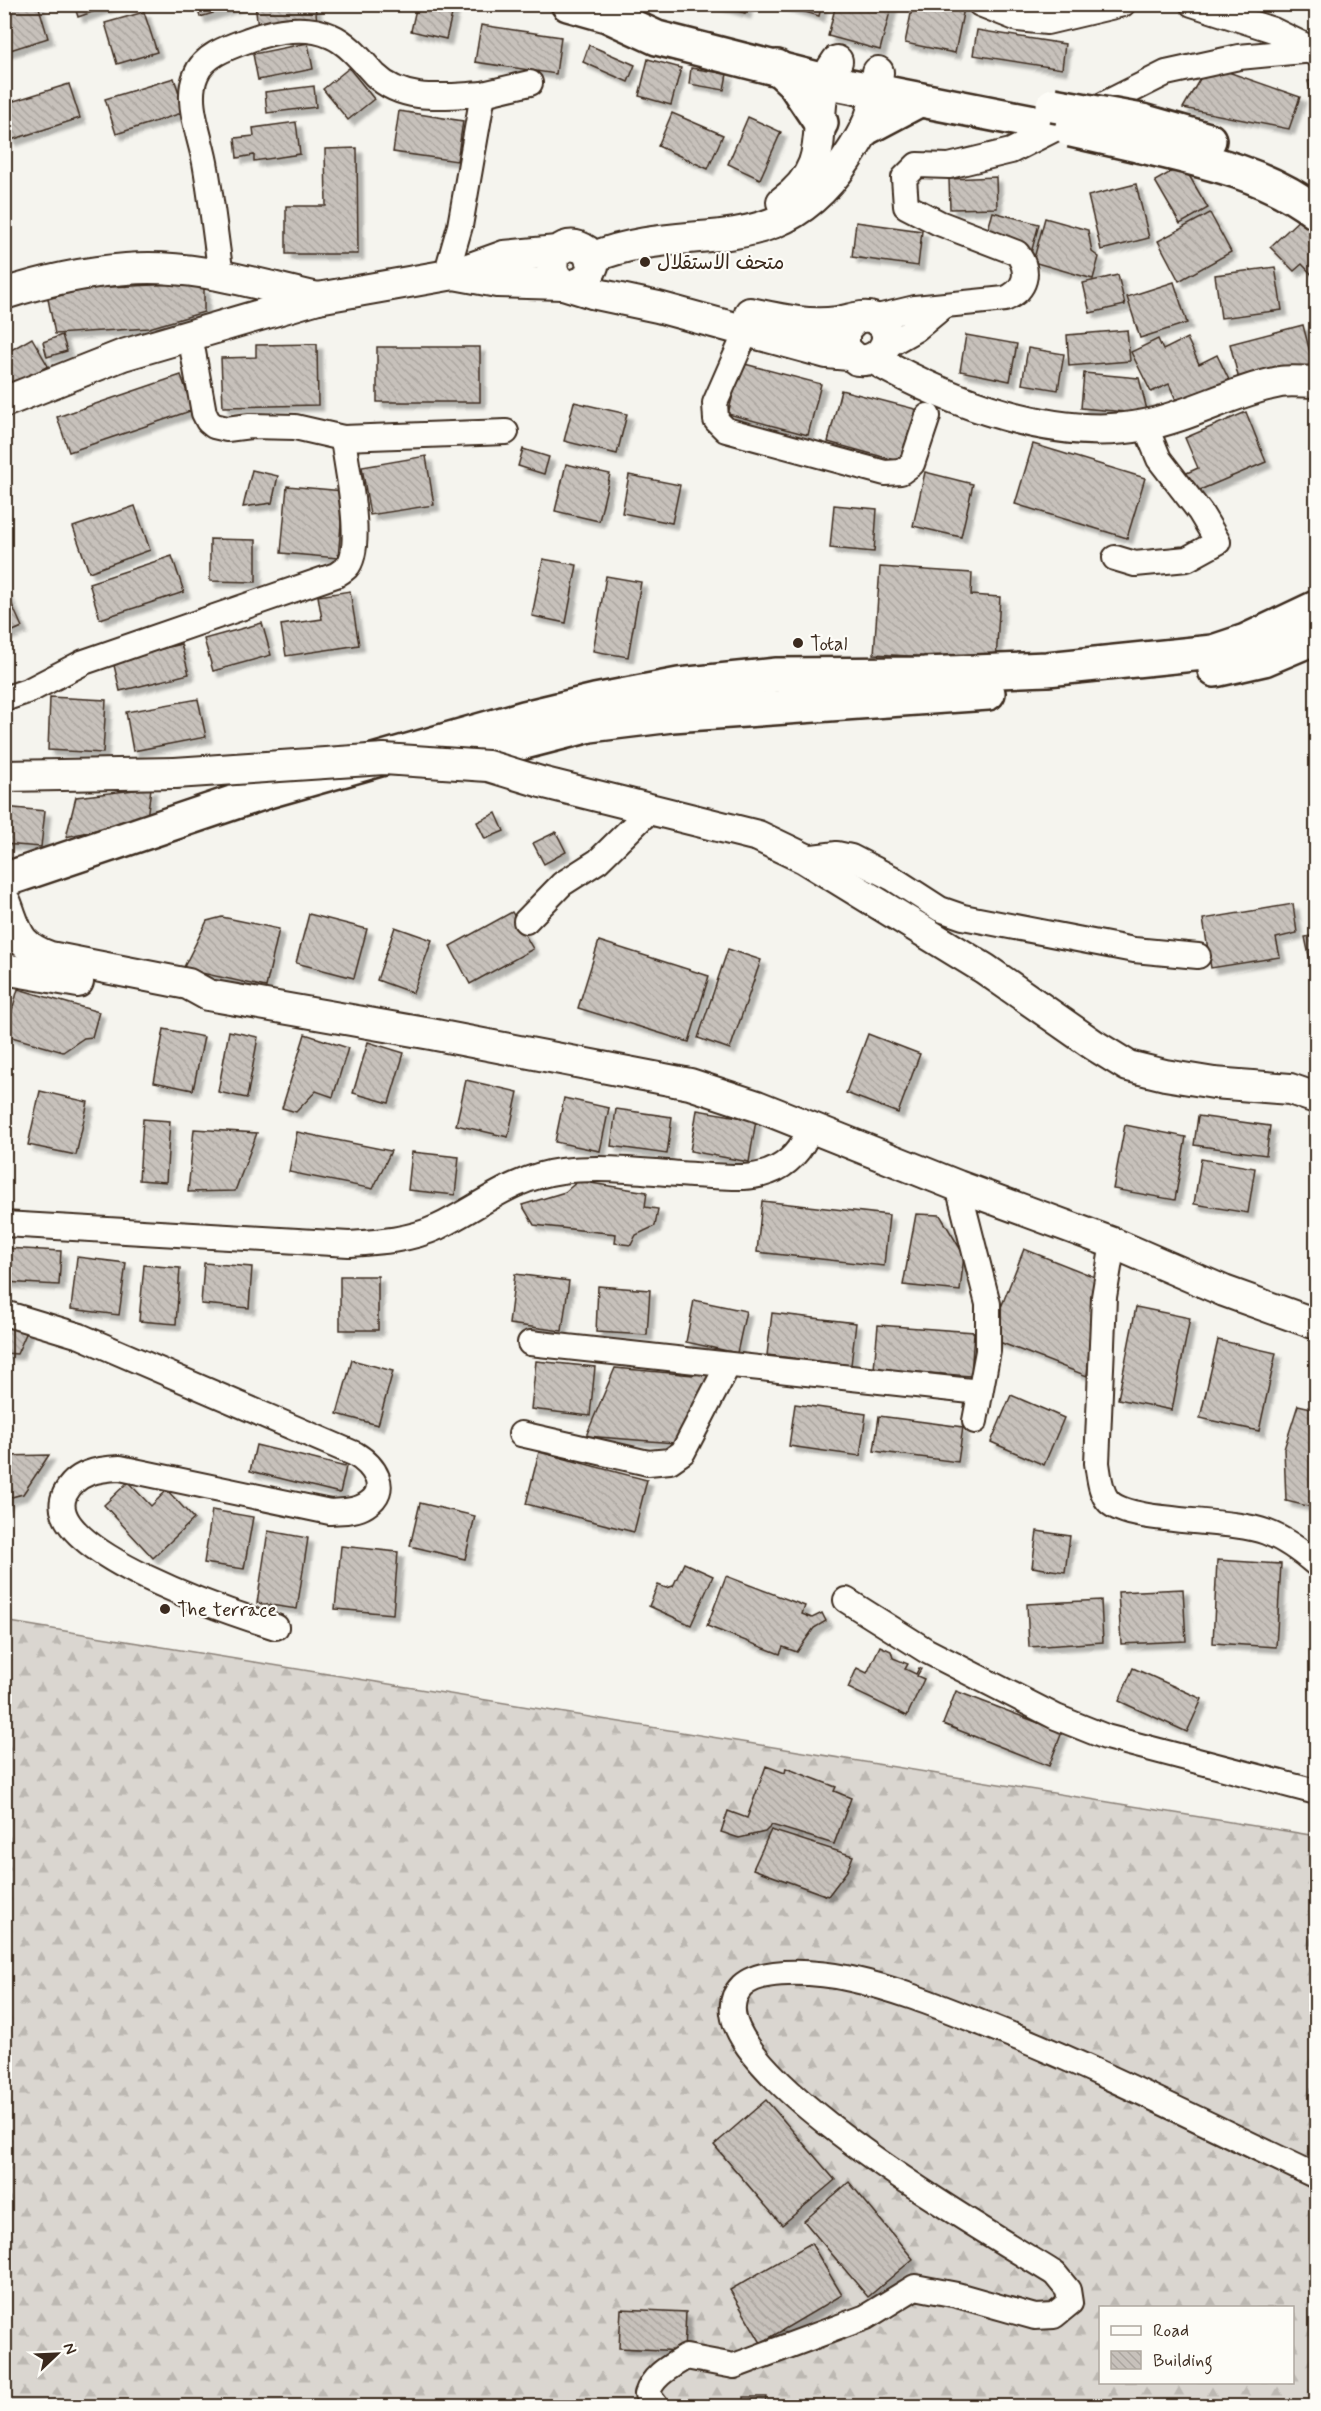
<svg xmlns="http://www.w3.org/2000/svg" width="1321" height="2411" viewBox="0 0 1321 2411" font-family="Mynerve,'Playpen Sans Arabic',sans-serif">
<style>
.forest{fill:url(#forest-firs);stroke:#8a8077;stroke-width:1.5;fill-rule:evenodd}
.building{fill:url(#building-back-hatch);stroke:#3b2a1e;stroke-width:1.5;filter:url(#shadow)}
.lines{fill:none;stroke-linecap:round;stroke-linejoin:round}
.minor-casing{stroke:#3b2a1e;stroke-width:28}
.tertiary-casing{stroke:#3b2a1e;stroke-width:34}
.secondary-casing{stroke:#3b2a1e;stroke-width:38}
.minor{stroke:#fdfcf7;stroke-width:24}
.tertiary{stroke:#fdfcf7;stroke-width:30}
.secondary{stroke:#fdfcf7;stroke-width:33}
.tertiary-bridge-casing{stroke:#3b2a1e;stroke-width:34;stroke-linecap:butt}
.secondary-bridge-casing{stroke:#3b2a1e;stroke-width:38;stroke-linecap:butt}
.tertiary-bridge{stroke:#fdfcf7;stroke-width:30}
.secondary-bridge{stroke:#fdfcf7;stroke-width:33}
.poi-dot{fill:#3b2a1e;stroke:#fdfcf7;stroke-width:2}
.labels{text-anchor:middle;stroke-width:4.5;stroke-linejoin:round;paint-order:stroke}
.poi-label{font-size:20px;fill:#3b2a1e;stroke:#fdfcf7;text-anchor:start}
</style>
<defs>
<pattern id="forest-firs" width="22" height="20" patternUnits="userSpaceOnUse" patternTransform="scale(1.5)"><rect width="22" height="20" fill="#dad6d0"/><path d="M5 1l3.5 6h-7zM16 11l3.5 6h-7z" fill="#bcb8b2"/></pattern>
<pattern id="building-back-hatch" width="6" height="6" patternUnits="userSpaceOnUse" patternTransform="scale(1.5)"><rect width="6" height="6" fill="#c7c1bb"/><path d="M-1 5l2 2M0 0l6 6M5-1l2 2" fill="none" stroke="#aca6a0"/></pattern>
<filter id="shadow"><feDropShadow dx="5.5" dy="5.5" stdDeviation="1.5" flood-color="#0004"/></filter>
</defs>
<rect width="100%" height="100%" fill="#f5f4ee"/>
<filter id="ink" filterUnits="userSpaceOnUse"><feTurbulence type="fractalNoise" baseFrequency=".0167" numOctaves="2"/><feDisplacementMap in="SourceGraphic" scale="12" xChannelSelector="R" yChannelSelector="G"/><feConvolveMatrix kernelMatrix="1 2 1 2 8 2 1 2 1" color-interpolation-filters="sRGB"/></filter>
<g filter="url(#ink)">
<path class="forest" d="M4 1621 1316 1836V2406H5ZM1100 2308H1292V2382H1100Z"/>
<g class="building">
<path d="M14 4H38L48 38 4 52V7Z"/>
<path d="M74 4H115L78 17Z"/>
<path d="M196 4H242L200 17Z"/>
<path d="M255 4H315L317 22 258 28Z"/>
<path d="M417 4 454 6 446 39 411 31Z"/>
<path d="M714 4H747L745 13Z"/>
<path d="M778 4H822L819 16Z"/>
<path d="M836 4H892L880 50 828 36Z"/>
<path d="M913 4H945L964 8 955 53 905 43Z"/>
<path d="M144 12 157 52 117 64 105 23Z"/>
<path d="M481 25 561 37 556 74 475 62Z"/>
<path d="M977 30 1065 44 1062 69 973 55Z"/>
<path d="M308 43 313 69 258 80 253 54Z"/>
<path d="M589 45 635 65 628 82 583 62Z"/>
<path d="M648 59 681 68 671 105 639 96Z"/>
<path d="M1208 65 1300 97 1289 129 1183 108Z"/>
<path d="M349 68 374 99 348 120 323 89Z"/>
<path d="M691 68 727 74 724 90 689 84Z"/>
<path d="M174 78 185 112 116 134 105 99Z"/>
<path d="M1308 81H1316V113Z"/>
<path d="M69 84 80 118 11 140 4 120V104Z"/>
<path d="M314 86 316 107 267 113 265 92Z"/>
<path d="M399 111 463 121 457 161 393 152Z"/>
<path d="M672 113 723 135 708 169 658 146Z"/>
<path d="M748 117 781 132 760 179 728 164Z"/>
<path d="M296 122 300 154 254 161V155L237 158 235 138 254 136 253 128Z"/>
<path d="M357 148 358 254H286V206H326L325 149Z"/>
<path d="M1183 165 1208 208 1180 224 1155 181Z"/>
<path d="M996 177 997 208 950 209 949 179Z"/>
<path d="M1136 184 1149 238 1101 250 1088 196Z"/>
<path d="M993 212 1039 224 1031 253 988 229Z"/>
<path d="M1210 213 1231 252 1179 281 1158 241Z"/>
<path d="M1304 215 1316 229V279L1302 264 1294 271 1270 247Z"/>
<path d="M1045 218 1088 230 1092 252 1099 257 1093 279 1033 262Z"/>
<path d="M856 222 922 231 918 266 852 257Z"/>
<path d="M1275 267 1282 310 1221 318 1215 275Z"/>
<path d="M1118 275 1125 305 1090 313 1083 283Z"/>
<path d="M1174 282 1187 323 1140 338 1127 297Z"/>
<path d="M176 284 204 288V312L149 328 55 334 48 299 88 288Z"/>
<path d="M1303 325 1313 364 1240 384 1230 344Z"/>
<path d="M1127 330 1130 361 1069 366 1067 335Z"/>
<path d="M62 335 67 351 47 357 43 342Z"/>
<path d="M966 335 1017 344 1010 381 960 371Z"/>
<path d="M32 338 48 366 4 391V354Z"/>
<path d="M1187 338 1199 364 1217 355 1230 382 1179 407 1169 384 1151 392 1131 352 1158 339 1163 350Z"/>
<path d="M317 344 318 405 223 407 221 358 256 357V345Z"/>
<rect x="377" y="347" width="103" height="55"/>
<path d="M1028 348 1064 354 1058 390 1022 384Z"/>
<path d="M741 363 821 384 808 435 728 414Z"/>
<path d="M1084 373 1139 378 1148 414 1081 408Z"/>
<path d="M181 375 193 410 69 452 57 417Z"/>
<path d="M841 390 919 410 905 463 828 442Z"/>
<path d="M574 402 627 414 617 454 564 441Z"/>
<path d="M1246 412 1266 462 1188 495 1180 476 1198 468 1185 438Z"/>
<path d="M1033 444 1145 478 1127 538 1015 504Z"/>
<path d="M523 449 549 457 544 474 518 466Z"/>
<path d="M426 456 434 505 370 515 362 467Z"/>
<path d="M566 464 610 474 599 521 555 511Z"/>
<path d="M252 470 278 476 272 503 243 507Z"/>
<path d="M925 472 973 484 961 537 913 526Z"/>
<path d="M629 475 680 485 672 523 622 513Z"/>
<path d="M287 486 344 491 338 558 281 553Z"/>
<path d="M834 505 877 509 874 552 830 548Z"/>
<path d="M135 506 150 550 89 572 73 527Z"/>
<path d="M210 539 256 540V582L210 581Z"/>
<path d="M172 556 184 592 100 619 89 583Z"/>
<path d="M543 559 577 565 566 623 532 616Z"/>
<path d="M880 567 972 573 971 595 1000 597 996 661 874 654Z"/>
<path d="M606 576 641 582 628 657 593 651Z"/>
<path d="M4 587 22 627 4 635Z"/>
<path d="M350 591 359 645 286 656 281 625 322 619 318 596Z"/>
<path d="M262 623 271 655 213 671 204 639Z"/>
<path d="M181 644 189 674 120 691 113 661Z"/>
<path d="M50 697 106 700 103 753 48 750Z"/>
<path d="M198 699 206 737 133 751 126 712Z"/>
<path d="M151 788 147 818 66 837 76 797Z"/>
<path d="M4 807 45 811 41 847 4 844Z"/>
<path d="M496 813 504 831 485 839 477 822Z"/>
<path d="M556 832 566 852 544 864 533 843Z"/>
<path d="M1293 904 1297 933 1276 938 1280 957 1211 968 1203 919Z"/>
<path d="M512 912 533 949 470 984 450 946Z"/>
<path d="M309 914 367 929 354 978 296 963Z"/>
<path d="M222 917 279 929 266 987 183 969 207 921Z"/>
<path d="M395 927 432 940 413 993 377 980Z"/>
<path d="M1316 935V978L1314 979 1305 937Z"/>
<path d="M599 941 709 976 689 1042 578 1008Z"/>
<path d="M728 949 761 960 730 1049 698 1038Z"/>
<path d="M18 989 99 1012 92 1037 84 1038 63 1052 5 1035Z"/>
<path d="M164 1029 204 1037 193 1090 154 1082Z"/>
<path d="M229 1031 258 1037 247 1098 218 1092Z"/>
<path d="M305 1034 348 1048 333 1097 316 1091 296 1112 282 1108Z"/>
<path d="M868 1034 920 1054 898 1113 846 1093Z"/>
<path d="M368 1042 404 1053 389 1103 353 1093Z"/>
<path d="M466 1080 518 1092 508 1137 456 1125Z"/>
<path d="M40 1091 88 1102 76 1155 28 1145Z"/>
<path d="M564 1098 609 1108 600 1151 555 1142Z"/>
<path d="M616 1109 672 1117 667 1154 611 1146Z"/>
<path d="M697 1110 756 1120 749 1162 690 1151Z"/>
<path d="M1198 1116 1270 1126 1266 1155 1194 1145Z"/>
<path d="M143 1119 170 1121 166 1182 139 1180Z"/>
<path d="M1125 1125 1186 1137 1175 1200 1113 1189Z"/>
<path d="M194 1129 257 1133 235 1191 188 1192Z"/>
<path d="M297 1132 391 1151 373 1189 289 1172Z"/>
<path d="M412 1152 459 1157 455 1195 408 1190Z"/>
<path d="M1201 1159 1255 1168 1248 1213 1194 1204Z"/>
<path d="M578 1181 647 1192 645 1207 658 1209 655 1226 636 1235 631 1245 615 1243 616 1234 534 1225 522 1205 565 1192Z"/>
<path d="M762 1201 889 1215 884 1266 757 1252Z"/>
<path d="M916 1214 940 1215 964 1255 960 1291 903 1285Z"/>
<path d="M4 1248 61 1251 59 1285 4 1282Z"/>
<path d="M1024 1249 1095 1277 1087 1376 989 1338Z"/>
<path d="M77 1257 126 1263 119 1315 71 1309Z"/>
<path d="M204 1263 252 1267 249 1308 201 1304Z"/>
<path d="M144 1265 180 1268 176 1324 139 1321Z"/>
<path d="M515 1274 569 1281 562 1331 509 1324Z"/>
<rect x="340" y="1276" width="38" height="54"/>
<path d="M598 1286 650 1290 647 1335 596 1332Z"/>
<path d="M694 1300 746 1311 737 1353 686 1342Z"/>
<path d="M1136 1307 1190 1318 1172 1410 1118 1399Z"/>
<path d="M772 1313 856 1323 851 1365 767 1355Z"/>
<path d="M4 1322 29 1327 17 1354 4 1353Z"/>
<path d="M878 1325 974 1332 971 1376 874 1369Z"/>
<path d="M1218 1340 1276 1353 1259 1431 1200 1418Z"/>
<path d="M352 1360 393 1371 378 1425 337 1414Z"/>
<path d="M536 1361 595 1367 590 1416 531 1409Z"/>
<path d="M615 1368 693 1375 711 1372 675 1443 586 1436Z"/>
<path d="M1011 1395 1064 1418 1044 1465 991 1442Z"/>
<path d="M795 1404 866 1414 860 1456 789 1446Z"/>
<path d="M1298 1405 1316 1409V1508L1286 1501 1284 1449Z"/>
<path d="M879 1416 963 1427 958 1462 874 1451Z"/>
<path d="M256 1445 346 1467 340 1493 250 1471Z"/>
<path d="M539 1452 647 1480 634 1532 526 1504Z"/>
<path d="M49 1455 23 1494 8 1498 4 1505V1456Z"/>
<path d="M128 1482 151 1506 167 1490 194 1519 153 1558 104 1505Z"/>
<path d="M420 1503 475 1516 465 1559 410 1546Z"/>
<path d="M212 1510 253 1517 244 1569 204 1563Z"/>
<path d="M268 1531 308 1538 297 1609 257 1603Z"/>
<path d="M1037 1531 1070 1536 1065 1572 1032 1567Z"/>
<path d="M341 1546 398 1552 393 1614 335 1609Z"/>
<path d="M1217 1560 1281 1564 1276 1647 1213 1643Z"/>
<path d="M684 1563 713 1576 691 1625 649 1606 658 1585 666 1588 673 1586Z"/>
<path d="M726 1576 805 1606 802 1614 812 1618 822 1613 826 1621 814 1628 797 1652 783 1647 780 1654 707 1626Z"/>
<path d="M1183 1589 1186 1641 1121 1644 1118 1592Z"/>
<path d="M1101 1600 1103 1642 1029 1647 1027 1604Z"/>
<path d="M880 1646 891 1651 893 1658 908 1664 905 1669 916 1674 919 1668 921 1669 917 1676 924 1679 907 1716 848 1688 857 1668 867 1673Z"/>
<path d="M1133 1668 1202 1699 1187 1732 1119 1701Z"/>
<path d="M956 1691 1062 1732 1049 1766 943 1724Z"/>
<path d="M766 1766 785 1773 786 1768 836 1787 834 1791 851 1798 834 1844 772 1825 765 1832 739 1838 721 1832 728 1811 747 1818Z"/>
<path d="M771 1830 853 1856 847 1871 828 1896 753 1869Z"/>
<path d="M766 2100 835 2180 782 2225 714 2145Z"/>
<path d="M849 2182 913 2259 868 2297 804 2221Z"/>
<path d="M811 2243 842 2295 761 2343 730 2290Z"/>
<path d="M621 2309 686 2312 684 2351 619 2348Z"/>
<path d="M744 2397H766L765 2406H744Z"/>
</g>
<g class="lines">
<defs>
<g id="minor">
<path d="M980 4 1018 19 1047 22 1123 4"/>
<path d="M1192 4 1273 30 1314 50"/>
<path d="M483 94 530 83"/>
<path d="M221 276C216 240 212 204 206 168 202 140 184 102 196 75 204 54 232 46 251 39 275 30 307 25 331 36 348 43 363 62 375 75 403 103 446 96 483 94L460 226 446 275"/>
<path d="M873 318 915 308 1005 299C1026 290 1031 272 1017 253L939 223 906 206 904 178 917 165 949 166 1011 151 1166 73 1239 57 1314 50"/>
<path d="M747 330 715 403 716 420 726 430 885 473 901 472 912 464 928 416"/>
<path d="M190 335 204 413 208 421 214 426 227 429 250 426 295 427 343 438 506 432"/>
<path d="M886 346 916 329 944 306"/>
<path d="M1115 558 1135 564 1187 559 1218 542 1200 512 1159 459 1145 425"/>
<path d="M4 699 30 690 84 662 336 575C339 573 344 570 347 567 365 547 346 465 343 438"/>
<path d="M804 858 837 854 851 857 892 878 940 909 963 917 1134 950 1198 956"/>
<path d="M526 921 562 884 598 861 652 808"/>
<path d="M958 1186 988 1304V1351L975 1421"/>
<path d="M4 1224 349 1244C379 1242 410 1240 438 1227 479 1207 514 1177 561 1171 610 1165 662 1174 711 1176 730 1177 751 1179 769 1172 791 1164 803 1147 811 1127"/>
<path d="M1113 1243 1104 1297 1097 1463C1099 1475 1100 1493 1109 1502 1131 1524 1230 1518 1266 1532 1285 1539 1301 1551 1316 1564"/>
<path d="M4 1313 80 1336 355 1454C373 1465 392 1489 366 1505 355 1512 342 1511 330 1512L120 1468C98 1469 76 1472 65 1494 38 1550 237 1615 276 1627"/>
<path d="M530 1343 980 1392"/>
<path d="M521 1434 648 1463 670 1461 683 1452 728 1365"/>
<path d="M846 1600 927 1651 1056 1717 1106 1737 1316 1792"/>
<path d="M656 2406 647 2394C653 2375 670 2367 686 2357L734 2366 866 2317 915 2287 957 2295 1035 2317 1054 2316 1070 2303 1068 2290 1055 2274C1007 2243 673 2055 742 1986 763 1966 825 1973 851 1979 897 1989 941 2007 984 2024 1097 2068 1206 2124 1316 2176"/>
</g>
<g id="tertiary">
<path d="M1314 50H1316"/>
<path d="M782 202C844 159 801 109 837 61"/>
<path d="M591 258C692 217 775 267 846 160 867 129 877 110 878 72"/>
<path d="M454 274 497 282 563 284"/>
<path d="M570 286 586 281 593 266 587 251C574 242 562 244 553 257L552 273 563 284 592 293 658 307 827 353 849 355"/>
<path d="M4 294C44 281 85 272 126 269 190 263 256 284 318 298"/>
<path d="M750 313C779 319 807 326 837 322 848 321 862 314 873 318 899 328 886 364 857 360L844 348V330L856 318"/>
<path d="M874 359C949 402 1057 443 1145 425 1191 416 1233 391 1280 382 1291 380 1305 382 1316 382"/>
<path d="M4 402 123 355 318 298 454 274 504 256 557 251"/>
<path d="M4 776 175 773"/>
<path d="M541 782 758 836 804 858 985 969 1094 1045 1128 1066 1165 1075 1214 1083 1290 1089 1316 1098"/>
<path d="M6 903C18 934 17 945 50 957L188 984 208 995 431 1034 690 1084 757 1106 958 1186 1113 1243 1224 1291 1316 1324"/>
<path d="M4 969 78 982"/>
</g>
<g id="secondary">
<path d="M568 4 607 15 657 38 825 81 1049 125"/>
<path d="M777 67 794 83 821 123"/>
<path d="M1142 121 1209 140"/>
<path d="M868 127 919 100"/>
<path d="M1137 145C1201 160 1264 172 1316 212"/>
<path d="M1215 670 1264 659 1316 637"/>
<path d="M478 754 590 725 672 715 988 693"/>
<path d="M4 880 268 791 524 718 595 701 679 685 777 675 924 674 1047 669 1213 652 1246 641 1316 608"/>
</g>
</defs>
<use href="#minor" class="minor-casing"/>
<use href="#tertiary" class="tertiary-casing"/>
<use href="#secondary" class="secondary-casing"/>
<use href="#minor" class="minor"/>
<use href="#tertiary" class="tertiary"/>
<use href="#secondary" class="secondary"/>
<defs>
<path id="tertiary-bridge" d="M175 773 384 759 488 766 541 782"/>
<g id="secondary-bridge">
<path d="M1053 105 1142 121"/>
<path d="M1071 130 1137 145"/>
</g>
</defs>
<use href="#tertiary-bridge" class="tertiary-bridge-casing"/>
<use href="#secondary-bridge" class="secondary-bridge-casing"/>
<use href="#tertiary-bridge" class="tertiary-bridge"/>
<use href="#secondary-bridge" class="secondary-bridge"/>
</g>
</g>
<g class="poi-dot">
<circle cx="645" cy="262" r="6"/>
<circle cx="798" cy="643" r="6"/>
<circle cx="165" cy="1609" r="6"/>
</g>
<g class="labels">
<g class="poi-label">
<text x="657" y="269">متحف الاستقلال</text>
<text x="810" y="650">Total</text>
<text x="177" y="1616">The terrace</text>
</g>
</g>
<rect width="1321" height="2411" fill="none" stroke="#fdfcf7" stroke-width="24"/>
<rect x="12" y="12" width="1297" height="2387" fill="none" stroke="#3b2a1e" stroke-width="2" filter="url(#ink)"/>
<rect x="1099" y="2306" width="195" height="78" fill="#fdfcf7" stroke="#afa8a0" stroke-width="1.5"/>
<rect x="1111" y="2326" width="30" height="9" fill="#fdfcf7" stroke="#afa8a0" stroke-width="1.5"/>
<text x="1153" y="2336" font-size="18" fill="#3b2a1e">Road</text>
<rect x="1111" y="2351" width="30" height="18" fill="url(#building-back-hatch)" stroke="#afa8a0" stroke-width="1.5"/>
<text x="1153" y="2366" font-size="18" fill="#3b2a1e">Building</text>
<g transform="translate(57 2354) rotate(67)" stroke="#fdfcf7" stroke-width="4.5" paint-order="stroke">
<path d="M0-4.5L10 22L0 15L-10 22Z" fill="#3b2a1e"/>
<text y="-9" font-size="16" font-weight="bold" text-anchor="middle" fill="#3b2a1e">N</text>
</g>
</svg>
